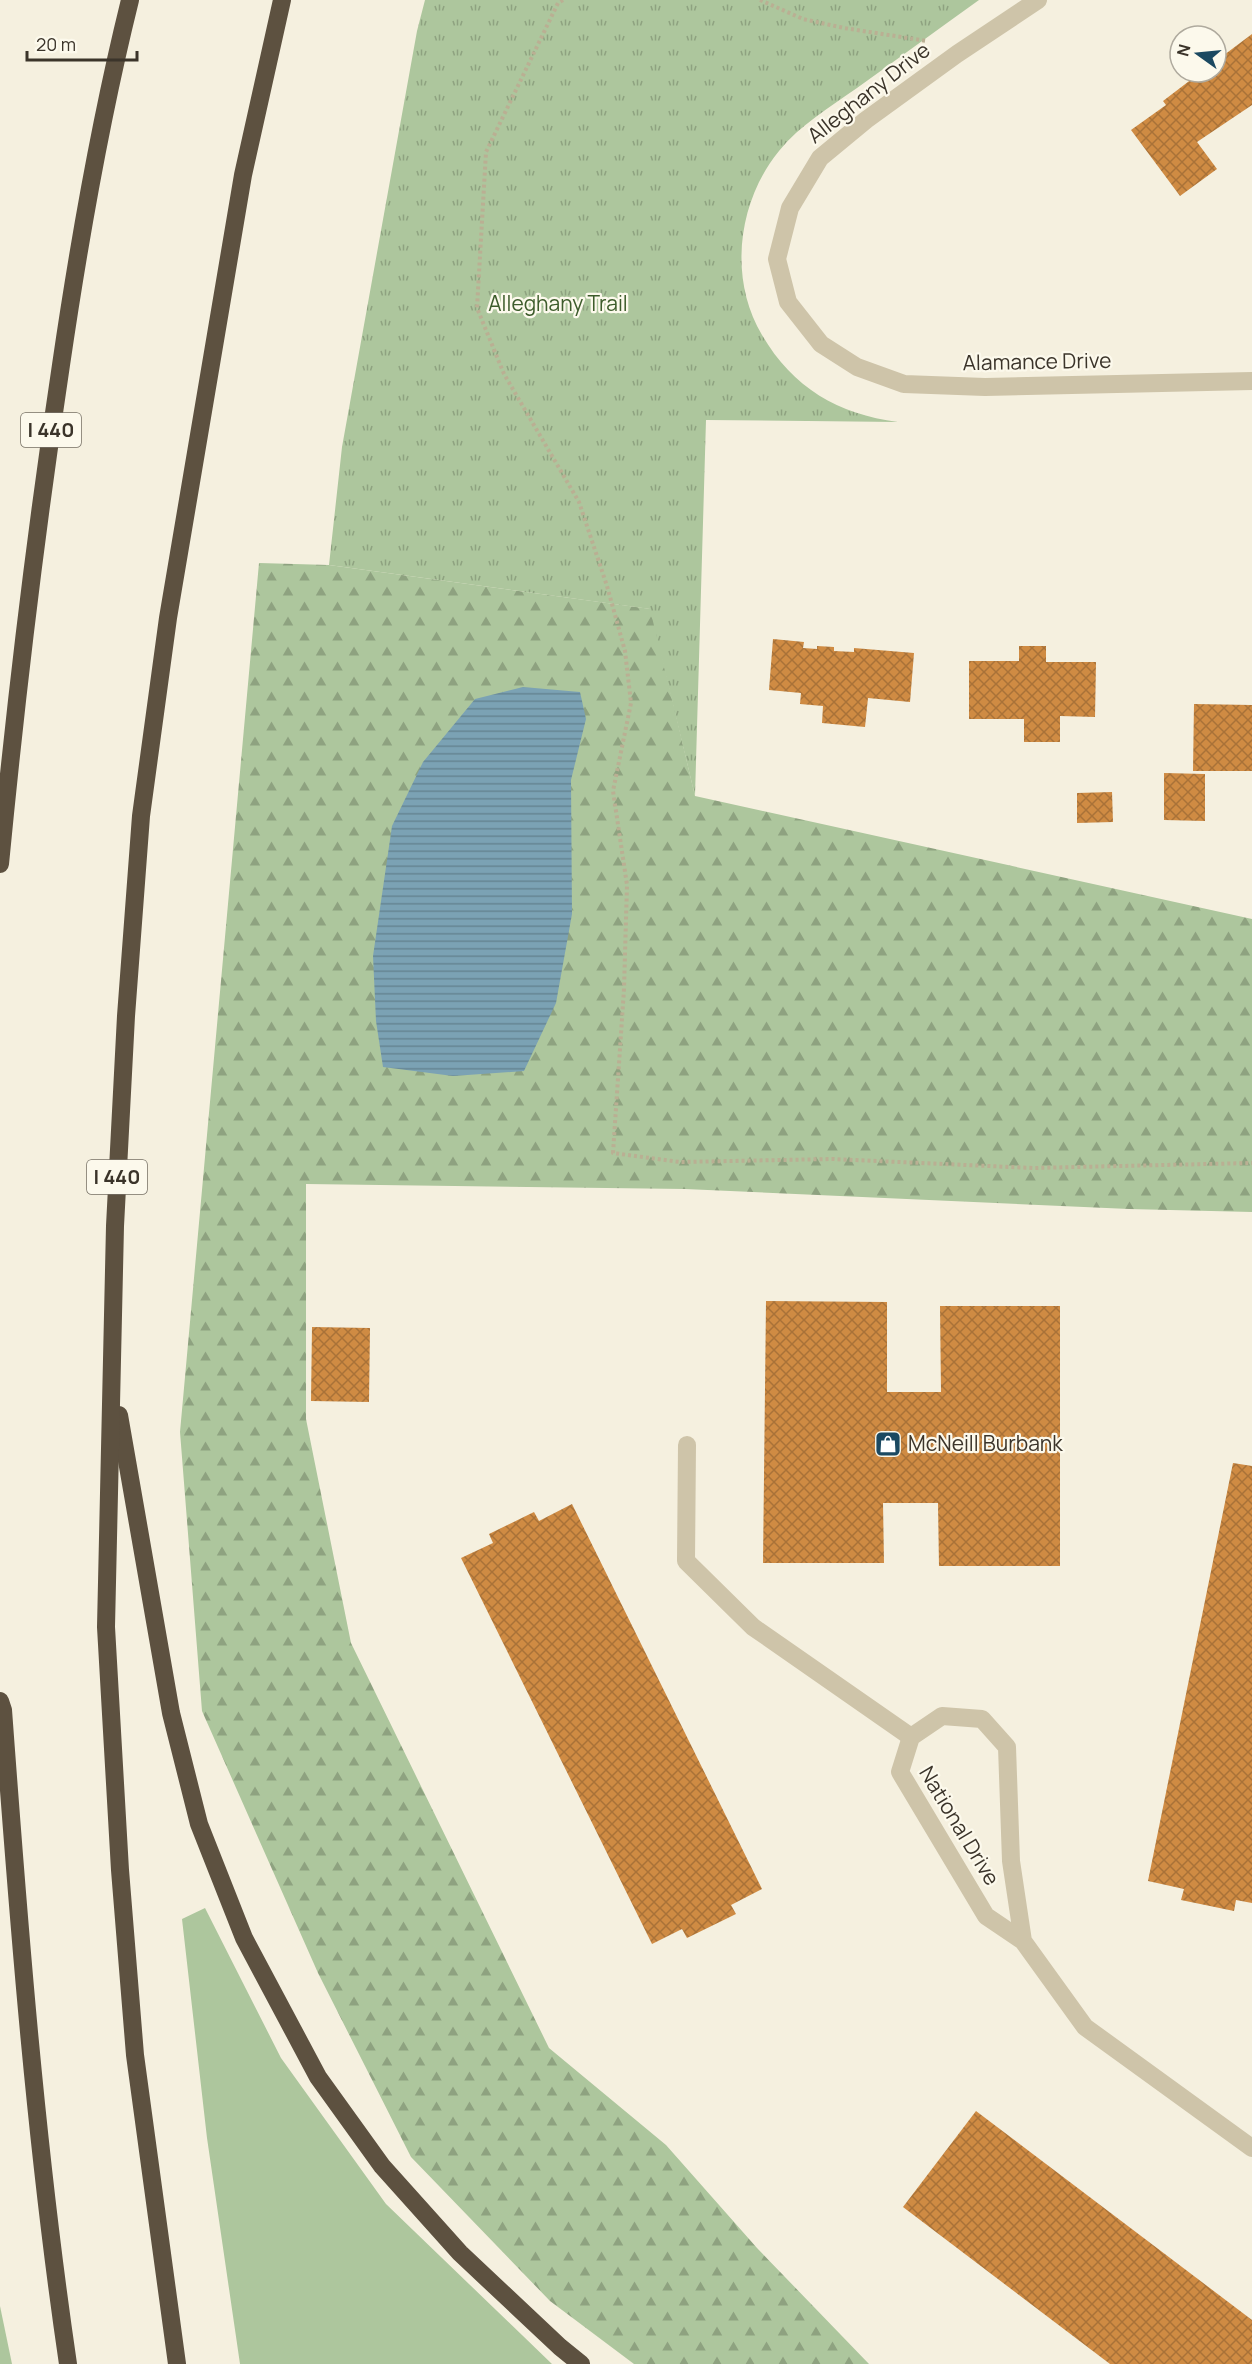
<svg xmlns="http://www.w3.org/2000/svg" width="1252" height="2364" viewBox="0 0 1252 2364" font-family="Manrope,sans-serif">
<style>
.grass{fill:#adc69d}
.forest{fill:url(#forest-firs)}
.park{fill:url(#park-tufts)}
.water{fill:url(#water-rules)}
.building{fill:url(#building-cross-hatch)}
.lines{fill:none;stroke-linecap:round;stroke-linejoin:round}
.path{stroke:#baaf93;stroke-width:4;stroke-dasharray:3 3;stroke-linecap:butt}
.minor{stroke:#cec4a9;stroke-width:18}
.highway{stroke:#5d5140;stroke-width:18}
.labels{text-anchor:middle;stroke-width:4.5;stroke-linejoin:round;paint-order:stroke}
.shield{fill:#fcf9ec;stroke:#756f64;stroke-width:1.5}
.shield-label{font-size:20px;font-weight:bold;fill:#3b342a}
.street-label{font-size:21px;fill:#3b342a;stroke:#fcf9ec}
.park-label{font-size:21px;fill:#3d5c2b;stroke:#fcf9ec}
.poi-label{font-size:21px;fill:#3b342a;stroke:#fcf9ec;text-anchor:start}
</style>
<defs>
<pattern id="forest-firs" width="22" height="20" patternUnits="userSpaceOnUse" patternTransform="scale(1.5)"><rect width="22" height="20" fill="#adc69d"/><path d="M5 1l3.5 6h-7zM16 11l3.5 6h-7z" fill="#8ea280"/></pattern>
<pattern id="park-tufts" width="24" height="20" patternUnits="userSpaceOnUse" patternTransform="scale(1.5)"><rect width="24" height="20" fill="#adc69d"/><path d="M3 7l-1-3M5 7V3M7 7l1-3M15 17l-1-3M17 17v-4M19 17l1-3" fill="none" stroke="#8ea280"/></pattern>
<pattern id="water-rules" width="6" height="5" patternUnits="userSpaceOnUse" patternTransform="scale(1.5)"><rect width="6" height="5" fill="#7ba2b4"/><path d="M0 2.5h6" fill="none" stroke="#668593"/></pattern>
<pattern id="building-cross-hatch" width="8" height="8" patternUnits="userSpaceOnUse" patternTransform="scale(1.5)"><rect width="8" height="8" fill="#cf8b43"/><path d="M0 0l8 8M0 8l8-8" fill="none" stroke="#a97238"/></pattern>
</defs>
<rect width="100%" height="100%" fill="#f5f0df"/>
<g class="grass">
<path d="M205 1908 281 2058 386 2204 552 2364H240L207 2138 182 1919Z"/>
<path d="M0 2306 12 2364H0Z"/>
</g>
<path class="forest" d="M259 563 329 565 651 609 695 796 1252 919V1212L1129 1209 685 1189 306 1184V1419L351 1643 549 2048 666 2145 757 2248 869 2364H634L550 2301 411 2157 318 1973 202 1711 180 1432Z"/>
<path class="park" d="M425 0H979C938 29 898 59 857 88 830 107 800 125 779 151 738 201 728 278 762 335 793 388 838 414 898 422L706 420 695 796 650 609 329 565 342 447 417 31Z"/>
<path class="water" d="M523 687 580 692 586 719 571 780 572 914 556 1003 524 1071 453 1076 383 1067 376 1021 373 956 392 826 423 762 475 699Z"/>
<g class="building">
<path d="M1252 34V105L1197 142 1217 169 1180 196 1131 130 1166 105 1163 101 1201 72H1216V61Z"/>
<path d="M773 639 804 642 803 648 817 649V646L834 647V651L854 652V648L914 653 910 702 868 698 865 727 822 723 823 706 800 704 801 693 769 690Z"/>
<path d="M1019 646H1046V662H1096L1095 717 1060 716V742H1024V719H969V661H1019Z"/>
<path d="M1194 704 1252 705V771H1193Z"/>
<path d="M1164 773 1205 774V821L1164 820Z"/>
<path d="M1112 792 1113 822 1077 823V793Z"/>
<path d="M766 1301 887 1302V1392H941L940 1306H1060V1566H939L938 1503H883L884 1563H763Z"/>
<path d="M312 1327 370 1328 369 1402 311 1401Z"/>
<path d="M1233 1463 1252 1466V1903L1236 1900 1234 1911 1181 1900 1184 1889 1148 1881Z"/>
<path d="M572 1504 762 1889 731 1905 736 1914 687 1938 682 1929 652 1944 461 1558 493 1543 489 1534 534 1512 539 1521Z"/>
<path d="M976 2111 1252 2320V2364H1110L903 2207Z"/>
</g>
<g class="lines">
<g class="path">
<path d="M563 0 558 3 486 152 477 308 504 374 579 502 607 586 625 651 631 703 613 791 627 885 624 989 613 1153 680 1162 832 1159 1033 1168 1252 1163"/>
<path d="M760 0 803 19 844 28 927 41"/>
</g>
<g class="minor">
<path d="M1038 0 957 54 866 120 820 158 790 208 777 259 788 302 821 344 857 367 904 384 985 387 1252 381"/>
<path d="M687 1445 686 1561 753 1627 911 1737"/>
<path d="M1023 1941 1011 1861 1007 1747 982 1719 942 1716 911 1737 900 1772 986 1916 1023 1941 1085 2027 1252 2148"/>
</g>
<g class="highway">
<path d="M0 864C16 697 36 531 61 365 79 242 100 121 130 0"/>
<path d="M119 1415 171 1713 199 1824 244 1938 318 2077 382 2166 460 2253 560 2347 581 2364"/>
<path d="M0 1701 3 1710C19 1928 36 2147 68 2364"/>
<path d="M177 2364 135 2055 120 1870 106 1627 115 1226 126 1016 141 816 168 618 243 175 282 0"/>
</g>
</g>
<defs>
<symbol id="shop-square" viewBox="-11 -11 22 22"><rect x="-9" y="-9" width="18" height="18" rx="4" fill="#1b4961" stroke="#fcf9ec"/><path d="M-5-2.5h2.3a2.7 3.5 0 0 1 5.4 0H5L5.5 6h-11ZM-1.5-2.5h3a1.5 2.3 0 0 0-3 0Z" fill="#fff"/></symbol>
</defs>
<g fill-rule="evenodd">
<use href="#shop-square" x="873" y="1429" width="30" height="30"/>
</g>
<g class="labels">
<g class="shield">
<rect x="21" y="413" width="60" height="34" rx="4.5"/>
<rect x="87" y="1160" width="60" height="34" rx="4.5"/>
</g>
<g class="shield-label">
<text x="51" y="437">I 440</text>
<text x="117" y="1184">I 440</text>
</g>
<g class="street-label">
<text transform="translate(869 93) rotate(-38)" y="7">Alleghany Drive</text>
<text transform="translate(1037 362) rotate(-1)" y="7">Alamance Drive</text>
<text transform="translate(959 1826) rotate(59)" y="7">National Drive</text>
</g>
<g class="park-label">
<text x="558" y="311">Alleghany Trail</text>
</g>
<g class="poi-label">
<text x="908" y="1451">McNeill Burbank</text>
</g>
</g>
<g transform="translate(1198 54) rotate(285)"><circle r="28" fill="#fcf9ec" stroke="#afaa9e" stroke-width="1.5"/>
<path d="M0-4.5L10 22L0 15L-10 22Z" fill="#1b4961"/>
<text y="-9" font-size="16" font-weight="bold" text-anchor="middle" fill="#3b342a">N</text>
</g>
<path d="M27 51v9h110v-9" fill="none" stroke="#3b342a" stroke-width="3"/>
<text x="36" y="51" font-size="18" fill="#3b342a" stroke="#fcf9ec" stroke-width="4.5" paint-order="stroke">20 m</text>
</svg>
